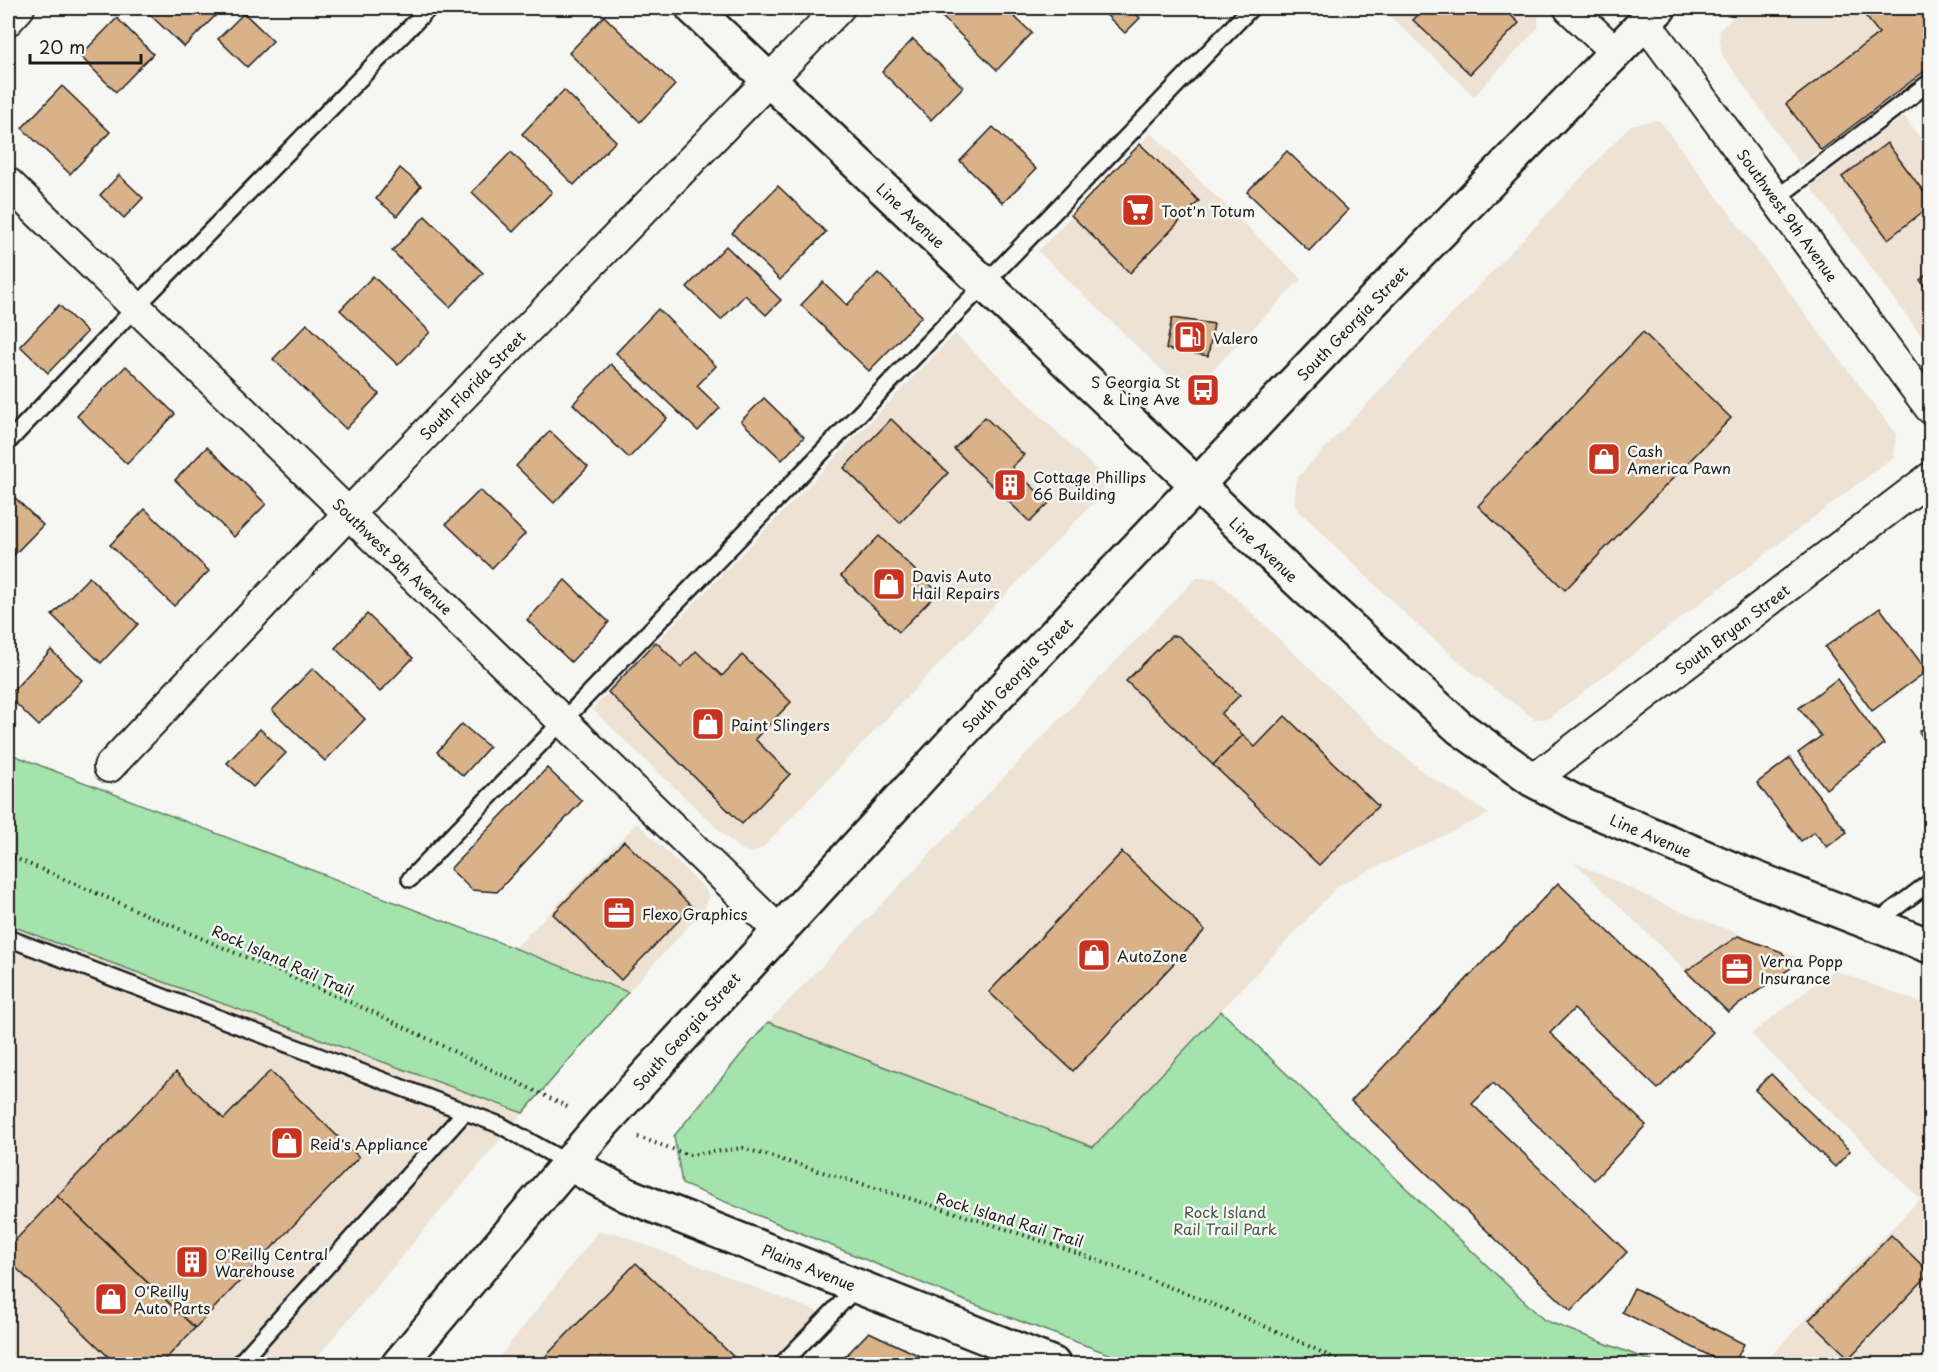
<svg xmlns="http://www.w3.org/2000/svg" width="1938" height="1372" font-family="'Playpen Sans',sans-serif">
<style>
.built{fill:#ede2d3}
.green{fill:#a4e3ab;stroke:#608064;stroke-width:1.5}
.building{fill:#d9b28a;stroke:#1c1c1c;stroke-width:1.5}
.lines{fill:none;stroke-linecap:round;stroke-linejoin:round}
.service-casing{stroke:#1c1c1c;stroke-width:20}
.minor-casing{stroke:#1c1c1c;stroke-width:34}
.tertiary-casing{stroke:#1c1c1c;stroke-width:38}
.secondary-casing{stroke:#1c1c1c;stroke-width:38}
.path{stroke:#1c1c1c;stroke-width:4;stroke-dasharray:1.5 4.5;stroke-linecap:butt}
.service{stroke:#f6f6f2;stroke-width:15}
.minor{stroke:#f6f6f2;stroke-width:30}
.tertiary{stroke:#f6f6f2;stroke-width:33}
.secondary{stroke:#f6f6f2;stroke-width:33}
.labels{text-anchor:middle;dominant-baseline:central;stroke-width:5;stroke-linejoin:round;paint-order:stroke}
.poi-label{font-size:15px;fill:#1c1c1c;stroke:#f6f6f2;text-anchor:start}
.street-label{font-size:15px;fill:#1c1c1c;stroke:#f6f6f2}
.park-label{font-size:15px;fill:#455847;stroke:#f6f6f2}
</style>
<rect width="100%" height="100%" fill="#f6f6f2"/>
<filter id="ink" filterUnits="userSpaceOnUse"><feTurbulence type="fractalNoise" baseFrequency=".0167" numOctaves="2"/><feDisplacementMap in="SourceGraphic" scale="12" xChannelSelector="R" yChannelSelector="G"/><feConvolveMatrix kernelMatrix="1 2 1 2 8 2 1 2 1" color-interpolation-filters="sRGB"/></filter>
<g filter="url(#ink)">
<g class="built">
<polygon points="1382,8 1531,8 1538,14 1538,28 1474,96"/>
<polygon points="1742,8 1930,8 1930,67 1800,165 1722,55 1719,31"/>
<polygon points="1904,116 1930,152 1930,347 1810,186"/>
<polygon points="1659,120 1896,434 1893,457 1549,718 1535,719 1476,676 1416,624 1295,507 1296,479 1631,125"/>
<polygon points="1151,133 1301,279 1203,380 1167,375 1038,251"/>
<polygon points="955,334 1103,476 1105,484 1102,494 762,848 752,853 739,849 592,709"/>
<polygon points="1196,578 1216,579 1385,740 1422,771 1489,814 1339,885 1093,1147 768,1022"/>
<polygon points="637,823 705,889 709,898 704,909 628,992 515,948"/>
<polygon points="1574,862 1668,906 1802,959 1728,1012"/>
<polygon points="8,924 43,938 523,1113 311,1364 8,1364"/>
<polygon points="1833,970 1930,1006 1930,1364 1763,1364 1920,1199 1751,1034"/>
<polygon points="598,1232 615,1233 819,1312 768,1364 494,1364"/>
</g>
<g class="green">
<polygon points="8,753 628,992 523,1113 43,938 8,924"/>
<polygon points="1221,1011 1544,1320 1659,1364 1136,1364 968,1302 682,1184 674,1136 768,1022 1093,1147"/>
</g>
<g class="building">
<polygon points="143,8 212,8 218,13 184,47"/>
<polygon points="950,8 1005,8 1032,33 997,70 941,16"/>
<polygon points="1099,8 1130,8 1140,18 1125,33"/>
<polygon points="1425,8 1503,8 1519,23 1470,74 1413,20"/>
<polygon points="1859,8 1922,8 1930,18 1930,67 1821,150 1786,104 1879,33"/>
<polygon points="244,13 273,41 247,67 218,39"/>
<polygon points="604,16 675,85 640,122 569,53"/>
<polygon points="117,18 153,54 116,92 80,56"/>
<polygon points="913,39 963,87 931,120 882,72"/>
<polygon points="62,86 110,132 70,174 22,128"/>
<polygon points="564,90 616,141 574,185 522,134"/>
<polygon points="993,127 1036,169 1003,203 960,161"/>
<polygon points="1887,143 1930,200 1930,206 1888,239 1842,177"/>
<polygon points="1140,144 1199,201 1130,273 1071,215"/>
<polygon points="1287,151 1348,210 1309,251 1247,192"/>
<polygon points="511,152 552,192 513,232 472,192"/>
<polygon points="400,168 421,186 397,216 376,199"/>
<polygon points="119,175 143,198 124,218 100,195"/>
<polygon points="778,186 826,232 780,280 732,233"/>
<polygon points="425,216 483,273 450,307 392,251"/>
<polygon points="726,246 781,300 766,315 745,295 721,320 687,287"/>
<polygon points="1930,272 1930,294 1920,280"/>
<polygon points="878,273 922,316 869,371 801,305 823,282 847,305"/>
<polygon points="373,276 430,332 398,365 340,310"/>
<polygon points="59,305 87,332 48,373 20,346"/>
<polygon points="658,309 716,366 697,386 720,408 698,431 616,353"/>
<polygon points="1172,318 1214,324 1208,356 1166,349"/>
<polygon points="307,324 379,394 346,429 273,359"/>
<polygon points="1643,332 1731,418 1565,590 1478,506"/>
<polygon points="611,364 667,418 629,458 573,404"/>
<polygon points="126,366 175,414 127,464 77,416"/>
<polygon points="764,398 804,437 782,460 741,421"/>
<polygon points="985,417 1024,455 1012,467 1049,503 1030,522 954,449"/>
<polygon points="891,419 948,473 900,523 844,468"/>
<polygon points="550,431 588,467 554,503 516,466"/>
<polygon points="207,447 266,504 234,537 175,480"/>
<polygon points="480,490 525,534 492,568 446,524"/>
<polygon points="9,492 43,525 10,559 8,556"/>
<polygon points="145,509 209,571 174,606 110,545"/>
<polygon points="879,536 938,592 899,632 841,576"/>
<polygon points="89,577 138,624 101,663 52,615"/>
<polygon points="565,580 609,622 571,662 527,620"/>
<polygon points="1880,608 1927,671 1872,711 1825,647"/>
<polygon points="367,614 413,658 380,692 335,648"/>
<polygon points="1171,636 1178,636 1184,641 1240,695 1221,714 1243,735 1213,765 1126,681"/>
<polygon points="656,642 681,667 696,651 722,676 742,655 791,702 755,739 790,774 742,824 608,692"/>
<polygon points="51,650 82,680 39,726 8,696"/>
<polygon points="313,668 365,719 325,761 272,710"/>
<polygon points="1837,679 1884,744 1826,789 1798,753 1821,736 1799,708"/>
<polygon points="1285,716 1378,806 1319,865 1213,765 1243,735 1255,747"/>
<polygon points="1930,723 1930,748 1919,732"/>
<polygon points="462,724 489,747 463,776 437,752"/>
<polygon points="260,729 286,753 253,787 227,763"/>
<polygon points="1790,758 1847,832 1827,847 1814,832 1801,841 1757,783"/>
<polygon points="547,768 582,801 497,892 472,890 450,869"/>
<polygon points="624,841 692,907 621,980 553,914"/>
<polygon points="1122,852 1205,930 1073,1071 989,992"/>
<polygon points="1558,883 1713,1032 1658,1089 1574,1009 1550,1033 1646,1125 1594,1180 1493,1083 1472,1104 1627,1252 1571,1311 1351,1101"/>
<polygon points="1738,936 1782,952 1792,967 1728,1012 1686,971"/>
<polygon points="270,1071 359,1157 195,1328 57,1196 176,1072 224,1119"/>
<polygon points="1771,1074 1850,1151 1835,1167 1755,1090"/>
<polygon points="57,1196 195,1328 161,1364 116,1364 8,1260 8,1248"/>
<polygon points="1891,1235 1930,1273 1849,1358 1809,1320"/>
<polygon points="636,1263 741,1364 551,1364 544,1358"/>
<polygon points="1634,1288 1744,1344 1734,1364 1726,1364 1622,1312"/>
<polygon points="869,1332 937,1364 838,1364"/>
</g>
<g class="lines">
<g class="service-casing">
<g id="service">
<polyline points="1775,199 1930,82"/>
<polyline points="8,442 136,307 429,8"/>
<polyline points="410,879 1251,8"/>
<polyline points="1874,924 1930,882"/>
<polyline points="8,938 500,1125 568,1163"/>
<polyline points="239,1364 465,1112"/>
<polyline points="782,1364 857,1287"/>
</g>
</g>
<g class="minor-casing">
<g id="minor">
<polyline points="1569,8 1615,52"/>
<polyline points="8,20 19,8"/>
<polyline points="1645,22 1930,408"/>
<polyline points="8,183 778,930"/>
<polyline points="109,767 349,513 839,8"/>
<polyline points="1533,780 1930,478"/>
</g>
</g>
<g class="tertiary-casing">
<polyline id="tertiary" points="568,1163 627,1195 1053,1364"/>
</g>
<g class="secondary-casing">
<g id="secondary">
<polyline points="693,8 1305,587 1460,728 1533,780 1577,803 1734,870 1930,946"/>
<polyline points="399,1364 604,1122 964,730 1334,341 1659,8"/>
</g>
</g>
<g class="path">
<polyline points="8,855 375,1013 570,1108"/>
<path d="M638,1137L689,1155L743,1148C948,1210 1154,1269 1346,1364"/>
</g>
<use href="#service" class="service"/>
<use href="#minor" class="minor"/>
<use href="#tertiary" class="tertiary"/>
<use href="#secondary" class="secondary"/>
</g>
</g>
<defs>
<g id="supermarket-square" transform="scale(1.725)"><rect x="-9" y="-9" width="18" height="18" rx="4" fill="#c8321e" stroke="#f6f6f2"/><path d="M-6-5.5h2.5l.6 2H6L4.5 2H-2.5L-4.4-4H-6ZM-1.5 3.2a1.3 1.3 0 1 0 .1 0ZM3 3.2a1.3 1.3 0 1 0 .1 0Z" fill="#fff"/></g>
<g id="fuel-square" transform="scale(1.725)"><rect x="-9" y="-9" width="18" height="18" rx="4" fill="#c8321e" stroke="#f6f6f2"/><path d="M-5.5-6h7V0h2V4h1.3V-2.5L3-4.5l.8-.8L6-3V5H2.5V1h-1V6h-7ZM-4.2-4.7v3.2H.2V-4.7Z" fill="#fff"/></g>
<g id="bus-square" transform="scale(1.725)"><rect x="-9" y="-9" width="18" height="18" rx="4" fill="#c8321e" stroke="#f6f6f2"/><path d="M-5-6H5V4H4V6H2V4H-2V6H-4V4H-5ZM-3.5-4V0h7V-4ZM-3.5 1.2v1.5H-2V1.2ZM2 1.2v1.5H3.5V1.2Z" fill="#fff"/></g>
<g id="shop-square" transform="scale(1.725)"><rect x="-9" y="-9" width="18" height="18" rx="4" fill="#c8321e" stroke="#f6f6f2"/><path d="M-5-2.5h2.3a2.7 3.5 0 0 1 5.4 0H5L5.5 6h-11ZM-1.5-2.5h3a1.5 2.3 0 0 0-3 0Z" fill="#fff"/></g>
<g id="building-square" transform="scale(1.725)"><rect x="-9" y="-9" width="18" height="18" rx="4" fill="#c8321e" stroke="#f6f6f2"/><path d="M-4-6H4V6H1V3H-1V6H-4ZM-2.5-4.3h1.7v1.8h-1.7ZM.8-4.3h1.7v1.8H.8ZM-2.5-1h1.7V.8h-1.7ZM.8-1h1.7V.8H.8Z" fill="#fff"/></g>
<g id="office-square" transform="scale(1.725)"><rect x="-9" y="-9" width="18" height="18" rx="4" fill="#c8321e" stroke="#f6f6f2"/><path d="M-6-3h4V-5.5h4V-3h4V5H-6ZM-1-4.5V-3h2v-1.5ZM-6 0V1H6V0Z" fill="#fff"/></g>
</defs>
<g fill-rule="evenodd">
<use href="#supermarket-square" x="1138" y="210"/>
<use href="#fuel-square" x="1190" y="337"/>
<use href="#bus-square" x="1203" y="390"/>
<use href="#shop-square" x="1604" y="459"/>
<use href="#building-square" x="1010" y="485"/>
<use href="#shop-square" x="889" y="584"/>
<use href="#shop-square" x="708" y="724"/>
<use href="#office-square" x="619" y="913"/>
<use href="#shop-square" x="1094" y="955"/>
<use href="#office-square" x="1737" y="969"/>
<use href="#shop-square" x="287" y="1143"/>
<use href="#building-square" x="192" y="1262"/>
<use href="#shop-square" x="111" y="1299"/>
</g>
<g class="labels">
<g class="poi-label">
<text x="1161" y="210">Toot'n Totum</text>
<text x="1213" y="337">Valero</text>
<text x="1180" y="381" text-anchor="end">S Georgia St<tspan x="1180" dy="17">&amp; Line Ave</tspan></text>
<text x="1627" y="450">Cash<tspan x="1627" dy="17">America Pawn</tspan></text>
<text x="1033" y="476">Cottage Phillips<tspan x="1033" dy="17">66 Building</tspan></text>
<text x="912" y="575">Davis Auto<tspan x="912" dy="17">Hail Repairs</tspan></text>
<text x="731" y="724">Paint Slingers</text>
<text x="642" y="913">Flexo Graphics</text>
<text x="1117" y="955">AutoZone</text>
<text x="1760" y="960">Verna Popp<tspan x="1760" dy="17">Insurance</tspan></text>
<text x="310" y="1143">Reid's Appliance</text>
<text x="215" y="1253">O'Reilly Central<tspan x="215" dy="17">Warehouse</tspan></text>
<text x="134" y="1290">O'Reilly<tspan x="134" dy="17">Auto Parts</tspan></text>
</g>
<g class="street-label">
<text transform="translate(911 215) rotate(43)">Line Avenue</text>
<text transform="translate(1788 215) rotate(54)">Southwest 9th Avenue</text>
<text transform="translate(1352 323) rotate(-46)">South Georgia Street</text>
<text transform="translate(472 385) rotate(-46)">South Florida Street</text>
<text transform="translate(1264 549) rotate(43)">Line Avenue</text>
<text transform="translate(393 556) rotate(44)">Southwest 9th Avenue</text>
<text transform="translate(1732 629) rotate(-37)">South Bryan Street</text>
<text transform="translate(1017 675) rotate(-46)">South Georgia Street</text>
<text transform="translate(1651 835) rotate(23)">Line Avenue</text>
<text transform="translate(283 960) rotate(24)">Rock Island Rail Trail</text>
<text transform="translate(686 1031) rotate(-48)">South Georgia Street</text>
<text transform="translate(1010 1219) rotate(17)">Rock Island Rail Trail</text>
<text transform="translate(809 1267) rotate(22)">Plains Avenue</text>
</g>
<g class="park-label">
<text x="1225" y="1211">Rock Island<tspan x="1225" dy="17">Rail Trail Park</tspan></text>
</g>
</g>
<rect width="1938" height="1372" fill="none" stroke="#f6f6f2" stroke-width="30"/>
<rect x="15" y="15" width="1908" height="1342" fill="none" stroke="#1c1c1c" stroke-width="2" filter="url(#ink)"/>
<path d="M30 54v9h111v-9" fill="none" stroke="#1c1c1c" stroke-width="3"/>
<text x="39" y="54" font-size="18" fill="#1c1c1c" stroke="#f6f6f2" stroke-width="4.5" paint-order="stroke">20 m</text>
</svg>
